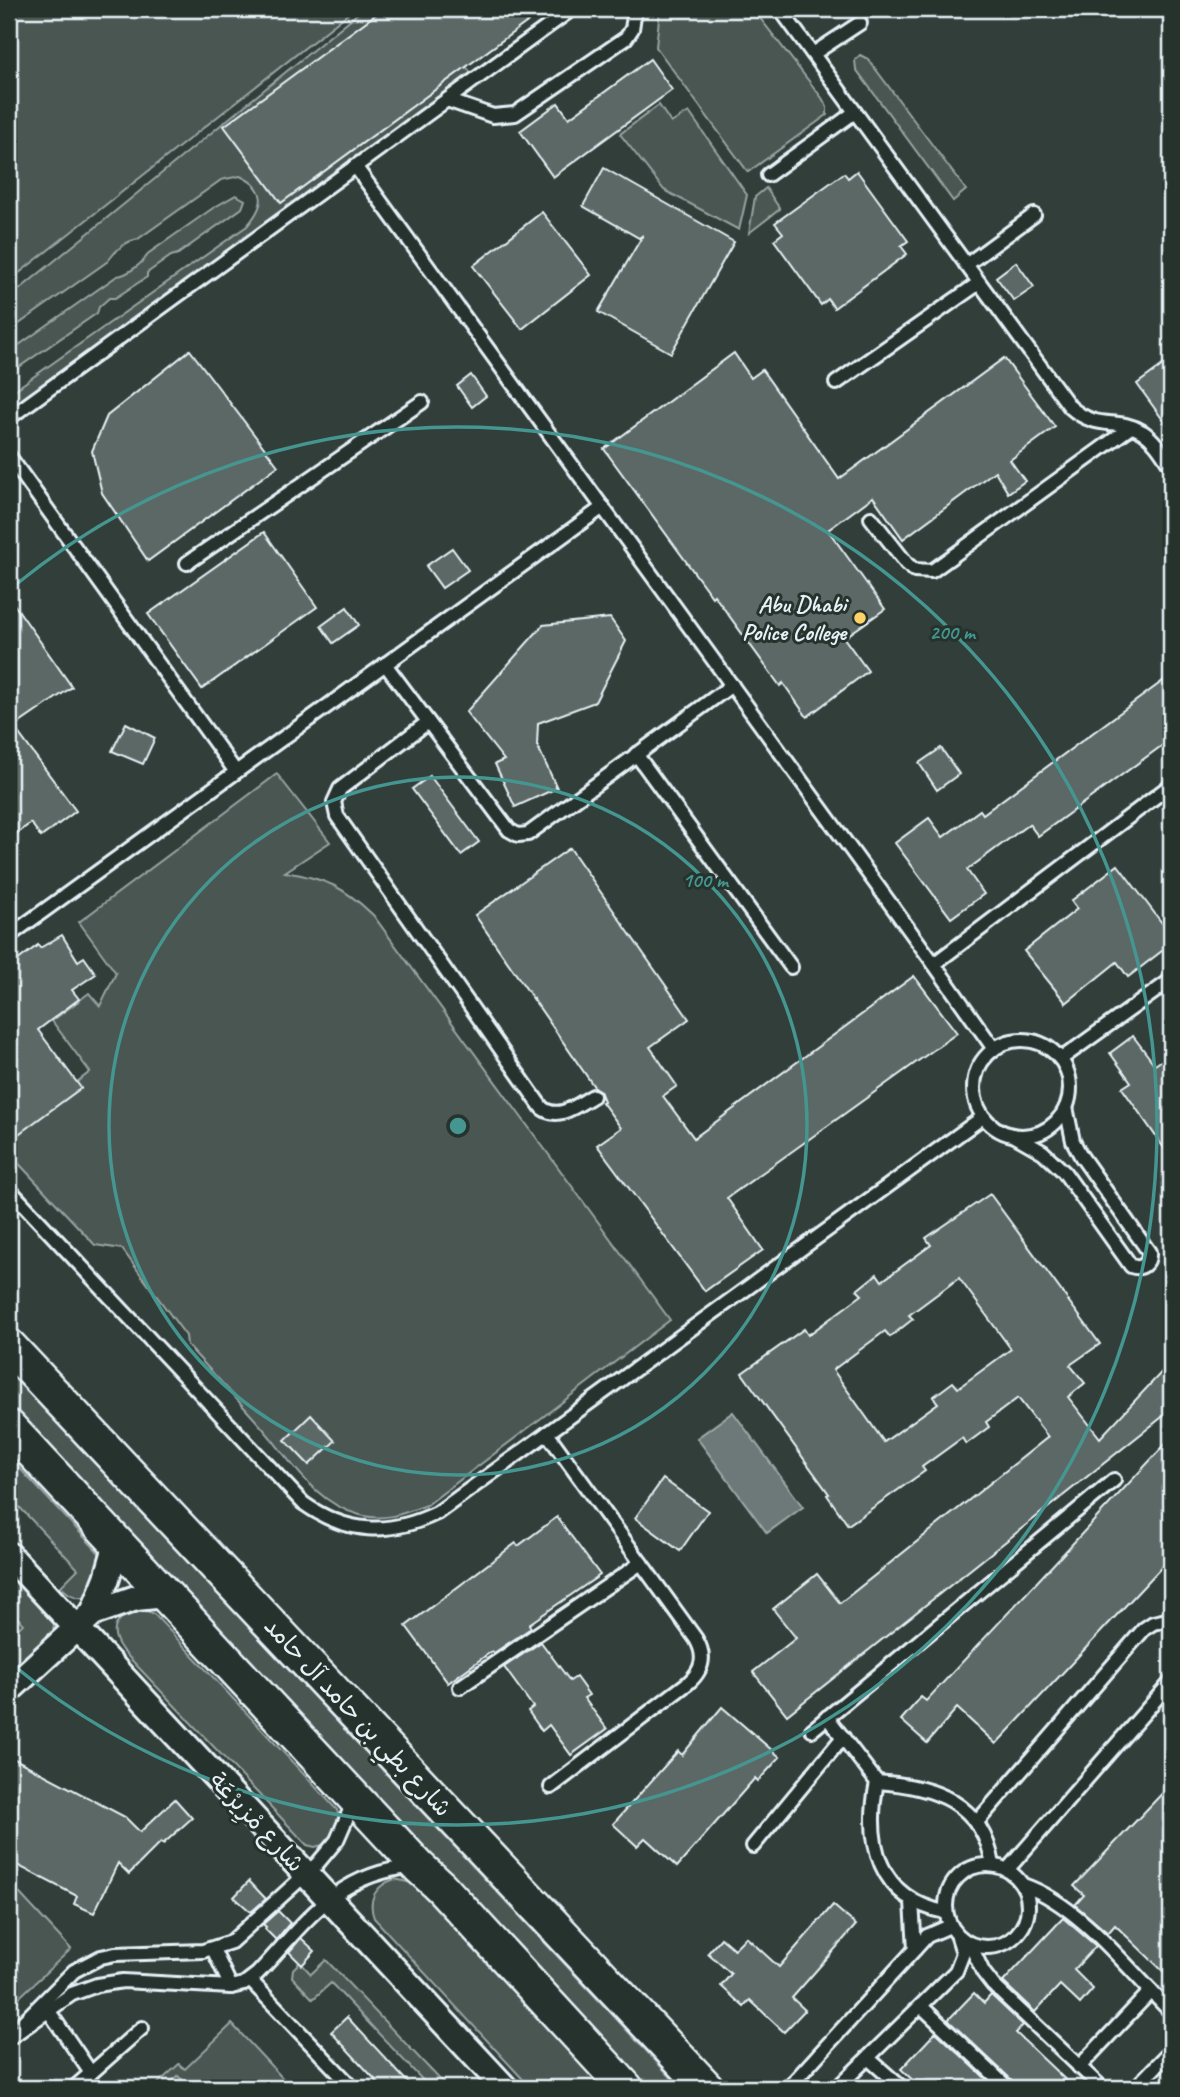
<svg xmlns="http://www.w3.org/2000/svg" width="1180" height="2097" font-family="Caveat,'Playpen Sans Arabic',sans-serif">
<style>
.green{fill:#495651;stroke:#98a4a4;stroke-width:2}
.water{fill:#6d7978;stroke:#9ea9ab;stroke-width:2}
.building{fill:#5c6865;stroke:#e8f1f8;stroke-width:2;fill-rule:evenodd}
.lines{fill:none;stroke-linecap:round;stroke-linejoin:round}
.lane-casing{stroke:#e8f1f8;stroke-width:18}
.street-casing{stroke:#e8f1f8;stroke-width:30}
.secondary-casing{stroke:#e8f1f8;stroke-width:38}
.path{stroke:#e8f1f8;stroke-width:4.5;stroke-dasharray:2 5;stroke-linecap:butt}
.lane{stroke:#26332d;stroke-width:12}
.street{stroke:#26332d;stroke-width:24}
.secondary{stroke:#26332d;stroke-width:33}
.ring{fill:none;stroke:#459590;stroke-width:3.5}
.poi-dot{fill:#ffd166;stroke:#26332d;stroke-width:2.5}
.labels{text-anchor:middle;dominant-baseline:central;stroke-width:6;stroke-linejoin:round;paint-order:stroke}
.poi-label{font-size:24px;font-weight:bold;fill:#e8f1f8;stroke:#26332d;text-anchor:end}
.street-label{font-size:24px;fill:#e8f1f8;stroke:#26332d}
.centre{fill:#459590;stroke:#26332d;stroke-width:3.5}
.ring-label{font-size:21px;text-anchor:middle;font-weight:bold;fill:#459590;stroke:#26332d;stroke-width:6;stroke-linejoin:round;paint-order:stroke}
</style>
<rect width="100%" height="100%" fill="#323e39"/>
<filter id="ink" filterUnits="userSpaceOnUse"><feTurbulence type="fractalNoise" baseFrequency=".0143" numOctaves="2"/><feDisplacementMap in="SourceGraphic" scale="14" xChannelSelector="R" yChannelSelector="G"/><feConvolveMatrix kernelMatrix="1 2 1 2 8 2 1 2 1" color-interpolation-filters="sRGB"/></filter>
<g filter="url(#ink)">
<g class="green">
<polygon points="9,9 354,9 9,281"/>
<path d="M363,9H420L472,74L9,409V394L247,226C265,205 268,189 240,176L221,180L138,239C125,241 116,250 108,261L9,331V298Z"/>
<polygon points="660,9 753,9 822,98 827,107 827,115 748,172 656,47"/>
<polygon points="860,55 868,59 966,190 953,201 856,69 855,60"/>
<polygon points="659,105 671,123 689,112 747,195 739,230 664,190 620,134"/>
<polygon points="766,188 780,209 749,233 755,197"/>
<path d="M236,195L245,200L242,208L178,254L171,256L147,273V277L115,298H109L99,307L97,313L9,374V352L117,276C128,275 143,263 149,253L213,208Z"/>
<path d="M277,774L330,842L285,872C326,879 343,886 373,915L670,1320L427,1505C405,1513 384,1522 360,1515C313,1503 289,1457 259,1424C235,1397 211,1371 187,1345L186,1336L122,1249L95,1245L9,1153V1121L15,1129L90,1072L52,1021L89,993L100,1006L116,973L79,922Z"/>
<polygon points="9,1372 681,2088 648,2088 9,1408"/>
<path d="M9,1457L102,1556L89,1597C77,1599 68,1596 61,1586L78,1569L9,1496Z"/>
<polygon points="9,1570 55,1619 52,1636 9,1675 9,1637 23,1624 9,1608"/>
<path d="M140,1608L154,1614L337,1810L341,1824L330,1843L315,1847L307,1845L122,1650C106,1628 118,1616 140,1608Z"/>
<path d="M395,1879L411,1883L418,1889L603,2088H531L374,1918C367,1899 376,1885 395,1879Z"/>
<polygon points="9,1882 71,1949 9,2007"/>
<polygon points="326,1960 448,2088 430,2088 331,1983 313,1999 292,1977 293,1969 300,1962 311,1974"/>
<polygon points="232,2024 288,2084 284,2088 190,2088 178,2076 165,2088 153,2088 179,2064 185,2069"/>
</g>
<polygon class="water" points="733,1412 803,1507 767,1533 697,1438"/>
<g class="building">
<polygon points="383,9 545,9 281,203 224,126"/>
<polygon points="650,59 672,90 553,177 520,131 558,103 569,118"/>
<polygon points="604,168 734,242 671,353 598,312 643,235 639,238 583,206"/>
<polygon points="857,171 908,241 901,246 907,254 834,308 828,299 821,305 774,240 783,233 775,223 844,173 848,178"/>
<polygon points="542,212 591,275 522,329 473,266"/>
<polygon points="1016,262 1034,287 1014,301 996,277"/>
<polygon points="190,350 278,466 148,561 102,493 92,451 107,416"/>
<polygon points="734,353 751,378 762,370 839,479 1004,358 1055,427 1010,460 1025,481 1008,493 995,471 903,539 873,497 828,530 885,609 844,638 868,671 807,717 783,683 780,686 714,595 712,597 604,449"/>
<polygon points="1171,359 1171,431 1137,384"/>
<polygon points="471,375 486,396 472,407 457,386"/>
<polygon points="264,532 317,607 202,689 148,614"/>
<polygon points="452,548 468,570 442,588 426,566"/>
<polygon points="9,597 72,687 14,727 76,811 41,837 31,823 9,839"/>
<polygon points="347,607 359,625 333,643 321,626"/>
<polygon points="610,618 626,641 595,702 538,723 537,745 557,788 515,807 495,764 504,760 466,712 543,625"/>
<polygon points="1171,675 1171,739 1038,836 1029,824 967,870 984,894 951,918 895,843 929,818 943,837 980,810 983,814"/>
<polygon points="126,723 155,738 143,764 112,751"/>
<polygon points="941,748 959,774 937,790 919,763"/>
<polygon points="430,776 479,842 461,855 412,789"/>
<polygon points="570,848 689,1019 650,1047 677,1086 663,1096 694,1138 914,976 957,1033 727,1198 763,1250 705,1291 597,1145 621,1128 602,1102 604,1101 600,1091 595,1088 475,915"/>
<polygon points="1118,865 1171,935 1171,944 1128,977 1117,962 1066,1003 1024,951 1077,909 1071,901"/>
<polygon points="62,935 78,961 84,957 96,974 72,990 79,999 38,1030 81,1088 9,1141 9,967 38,945 40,948"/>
<polygon points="1133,1036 1155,1065 1171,1054 1171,1158 1122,1088 1131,1082 1110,1053"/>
<path d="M990,1194L1100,1344L1070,1365L1085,1383L1068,1397L1100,1438L1171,1362V1410L787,1715L753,1672L796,1638L773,1609L817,1574L840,1603L1048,1437L1018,1398L986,1422L989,1427L966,1444L962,1438L922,1467L925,1471L848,1525L827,1495L829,1494L742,1373L804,1329L808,1335L862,1295L857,1290L877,1274L882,1281L931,1245L926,1238ZM959,1278L1011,1349L958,1388L953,1382L933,1397L938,1403L884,1442L833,1370L885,1331L890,1337L913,1319L909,1315Z"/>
<polygon points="311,1415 335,1441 309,1465 285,1440"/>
<polygon points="1171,1438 1171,1557 996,1744 957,1708 927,1743 901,1720 921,1697 926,1701"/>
<polygon points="663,1479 708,1511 680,1551 635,1518"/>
<polygon points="557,1517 600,1575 529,1624 531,1628 494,1653 492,1651 448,1683 406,1626 516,1543 518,1546"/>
<polygon points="541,1642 570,1681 576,1677 589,1695 584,1698 607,1729 571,1755 549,1725 542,1731 528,1711 533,1707 504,1667"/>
<polygon points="722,1707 780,1757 758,1781 755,1778 677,1867 645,1838 637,1846 613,1824 678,1751 682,1755"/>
<polygon points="9,1756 125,1817 140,1832 175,1799 192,1818 163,1844 161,1842 129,1874 118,1863 94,1913 74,1904 77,1896 9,1861"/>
<polygon points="1171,1784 1171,1979 1115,1925 1108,1933 1075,1905 1084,1895 1074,1886"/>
<polygon points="249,1881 266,1899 251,1912 234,1897"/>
<polygon points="833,1905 856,1925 792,1998 805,2010 784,2032 750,2000 744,2007 721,1986 731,1974 708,1953 721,1938 734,1949 746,1937 779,1967"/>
<polygon points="278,1911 290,1923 276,1940 265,1929 266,1927 263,1924"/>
<polygon points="1063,1918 1096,1946 1074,1970 1093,1989 1080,2004 1060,1985 1035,2012 1003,1982"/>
<polygon points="301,1938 315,1951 302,1965 289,1952"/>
<polygon points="974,1993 984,2003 991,1995 1023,2025 1016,2033 1074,2088 1017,2088 1014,2082 948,2020"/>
<polygon points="347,2017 413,2088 383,2088 331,2032"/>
<polygon points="936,2032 996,2088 921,2088 901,2069"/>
</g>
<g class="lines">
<g class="lane-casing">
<g id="lane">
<path d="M780,9L1070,407C1098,432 1117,416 1143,432C1155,440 1163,454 1171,466"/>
<polyline points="813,54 860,23"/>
<polyline points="447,100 493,116 515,114 626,38 632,29 635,9"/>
<polyline points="355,166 934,964 994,1049"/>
<polyline points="768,175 855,112"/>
<polyline points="966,265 1034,215"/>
<polyline points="836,383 979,283"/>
<polyline points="9,418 572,9"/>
<polyline points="9,456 236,772"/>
<polyline points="871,518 907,564 914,570 932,571 1131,427"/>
<polyline points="187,563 422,402"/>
<polyline points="385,664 509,830 518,835 528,834 732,685"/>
<path d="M428,722L340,789L334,802L337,816L542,1108C559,1121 577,1105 593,1096"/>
<polyline points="636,754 791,967"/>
<polyline points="9,936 603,507"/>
<polyline points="934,964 1171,785"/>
<circle cx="1022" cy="1088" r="48"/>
<polyline points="1061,1059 1171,980"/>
<path d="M1015,1136L1043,1152L1064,1172L1131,1266C1142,1270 1150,1263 1149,1252L1081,1156L1073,1141L1066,1107"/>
<path d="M9,1189L303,1503C346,1534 389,1536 437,1513L983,1117"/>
<path d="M547,1433L696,1639C706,1656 703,1670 688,1683L551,1787"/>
<polyline points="460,1687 641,1563"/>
<path d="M827,1717L877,1782C865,1842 878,1899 945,1912"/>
<polyline points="812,1730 1114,1480"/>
<path d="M877,1782C934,1786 983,1802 993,1865"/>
<polyline points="977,1822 1144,1629 1153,1623 1171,1619"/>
<polyline points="753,1846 843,1737"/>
<circle cx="987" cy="1906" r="41"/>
<polyline points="1007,1870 1171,1682"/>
<path d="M1023,1885C1079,1904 1129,1970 1171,2012"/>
<polyline points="912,1902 915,1949"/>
<polyline points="970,1944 983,1972 993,1985 1102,2088"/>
<polyline points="213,1949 231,1987"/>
<polyline points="250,1980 353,2088"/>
<polyline points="921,2006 1008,2088"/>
<polyline points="48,2010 91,2073"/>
<polyline points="22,2023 74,1971 101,1957 115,1954 203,1951 231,1942 317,1864 337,1840 354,1801"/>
<path d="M11,2037L72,1994L97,1985L123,1981L231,1987L244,1984L257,1974C305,1923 336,1873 412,1867"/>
<polyline points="868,2058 902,2088"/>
<polyline points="1079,2067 1151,1991"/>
<polyline points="74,2088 142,2028"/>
<polyline points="788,2088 927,1936 950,1926"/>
<polyline points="837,2088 956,1971 963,1953 958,1937"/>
<polyline points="1135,2088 1171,2051"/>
</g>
</g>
<g class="street-casing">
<g id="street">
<polyline points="9,1555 505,2088"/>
<polyline points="93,1613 107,1578 117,1543"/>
<polyline points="9,1690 93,1613 136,1598 165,1595"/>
</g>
</g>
<g class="secondary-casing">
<g id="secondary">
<polyline points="9,1346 707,2088"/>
<polyline points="9,1427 419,1867 441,1887 626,2088"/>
</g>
</g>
<polyline class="path" points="9,17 19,9"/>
<use href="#lane" class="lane"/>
<use href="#street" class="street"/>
<use href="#secondary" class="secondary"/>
</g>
</g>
<g class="ring">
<circle cx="458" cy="1126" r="349"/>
<path d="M13 587A699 699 0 1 1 13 1665"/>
</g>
<circle class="poi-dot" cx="860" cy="618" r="7"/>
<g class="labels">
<g class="poi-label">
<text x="846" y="604">Abu Dhabi<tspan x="846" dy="28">Police College</tspan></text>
</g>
<g class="street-label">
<text transform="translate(358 1717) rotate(47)">شارع بطي بن حامد آل حامد</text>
<text transform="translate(257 1822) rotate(47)">شارع مْزِيرْعَة</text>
</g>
</g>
<circle cx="458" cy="1126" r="10" class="centre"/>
<g class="ring-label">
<text x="952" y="639">200 m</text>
<text x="705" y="887">100 m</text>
</g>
<rect width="1180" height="2097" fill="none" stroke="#26332d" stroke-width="35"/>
<rect x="18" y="18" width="1145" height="2062" fill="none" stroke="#e8f1f8" stroke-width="2.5" filter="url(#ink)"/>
</svg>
